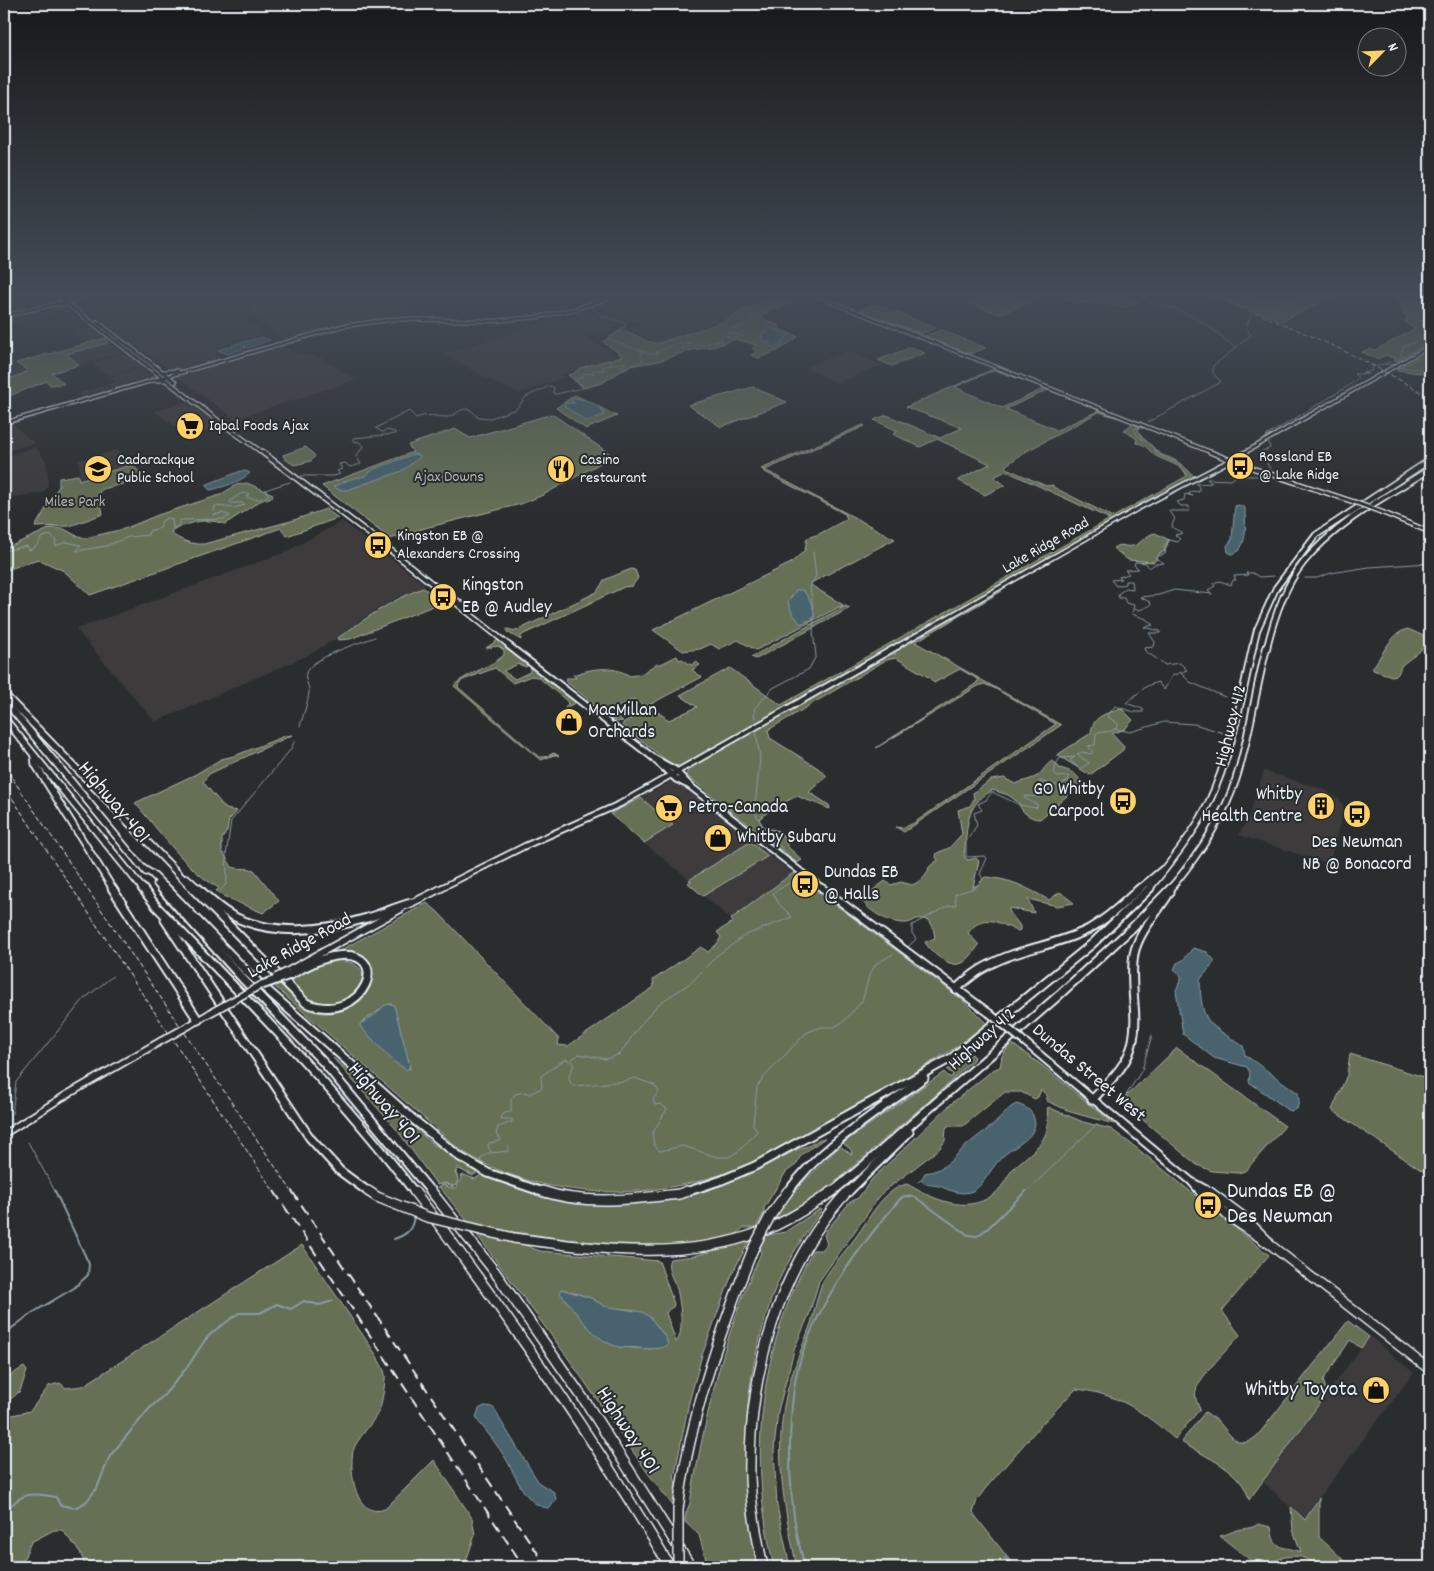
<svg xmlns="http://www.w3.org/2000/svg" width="1434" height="1571" font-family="Dekko,sans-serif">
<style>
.built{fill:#3e3a3b}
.green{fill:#656f55;stroke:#a6b0a6;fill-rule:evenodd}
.water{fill:#49646e;stroke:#899ca5}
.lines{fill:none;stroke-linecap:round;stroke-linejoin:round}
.stream-far1{stroke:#899ca5;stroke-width:1}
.stream{stroke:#899ca5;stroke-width:2}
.secondary-far3-casing{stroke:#e8f1f8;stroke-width:5}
.secondary-far2-casing{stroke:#e8f1f8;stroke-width:6}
.secondary-far1-casing{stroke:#e8f1f8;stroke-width:8}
.secondary-casing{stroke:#e8f1f8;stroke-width:9}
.primary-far4-casing{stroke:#e8f1f8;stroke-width:5.5}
.primary-far3-casing{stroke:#e8f1f8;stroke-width:7}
.primary-far2-casing{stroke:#e8f1f8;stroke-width:9}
.primary-far1-casing{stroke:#e8f1f8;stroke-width:10}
.primary-casing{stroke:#e8f1f8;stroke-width:11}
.motorway-far3-casing{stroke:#e8f1f8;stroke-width:8}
.motorway-far2-casing{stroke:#e8f1f8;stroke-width:9}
.motorway-far1-casing{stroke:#e8f1f8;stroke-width:11}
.motorway-casing{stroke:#e8f1f8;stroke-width:12}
.secondary-far3{stroke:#2a2d2e;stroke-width:2.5}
.secondary-far2{stroke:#2a2d2e;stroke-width:3}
.secondary-far1{stroke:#2a2d2e;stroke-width:4.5}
.secondary{stroke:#2a2d2e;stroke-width:5.5}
.primary-far4{stroke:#2a2d2e;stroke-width:3}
.primary-far3{stroke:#2a2d2e;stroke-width:4}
.primary-far2{stroke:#2a2d2e;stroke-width:5}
.primary-far1{stroke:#2a2d2e;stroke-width:6}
.primary{stroke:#2a2d2e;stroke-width:8}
.motorway-far3{stroke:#2a2d2e;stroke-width:4.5}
.motorway-far2{stroke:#2a2d2e;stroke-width:5.5}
.motorway-far1{stroke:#2a2d2e;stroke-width:7}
.motorway{stroke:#2a2d2e;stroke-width:9}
.rail-far1{stroke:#e8f1f8;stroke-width:1;stroke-dasharray:5 2.5;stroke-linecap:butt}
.rail{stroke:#e8f1f8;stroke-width:2;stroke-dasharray:11 5.5;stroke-linecap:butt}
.secondary-bridge-far1-casing{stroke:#e8f1f8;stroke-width:6;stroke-linecap:butt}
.secondary-bridge-casing{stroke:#e8f1f8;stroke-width:9;stroke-linecap:butt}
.primary-bridge-casing{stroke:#e8f1f8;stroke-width:10;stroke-linecap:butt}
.motorway-bridge-far1-casing{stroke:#e8f1f8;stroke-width:11;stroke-linecap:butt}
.motorway-bridge-casing{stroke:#e8f1f8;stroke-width:12;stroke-linecap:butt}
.secondary-bridge-far1{stroke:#2a2d2e;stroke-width:3}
.secondary-bridge{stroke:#2a2d2e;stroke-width:5.5}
.primary-bridge{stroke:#2a2d2e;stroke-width:6}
.motorway-bridge-far1{stroke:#2a2d2e;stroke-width:7}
.motorway-bridge{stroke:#2a2d2e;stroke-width:9}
.labels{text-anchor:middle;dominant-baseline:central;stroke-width:4;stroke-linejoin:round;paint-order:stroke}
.far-poi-label{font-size:16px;fill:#e8f1f8;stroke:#2a2d2e;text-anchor:start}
.far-park-label{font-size:16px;fill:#adb6af;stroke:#2a2d2e}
.far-street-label{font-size:16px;fill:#e8f1f8;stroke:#2a2d2e}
.poi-label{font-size:19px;fill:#e8f1f8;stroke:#2a2d2e;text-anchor:start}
.street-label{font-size:19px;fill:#e8f1f8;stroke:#2a2d2e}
.near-street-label{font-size:22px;fill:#e8f1f8;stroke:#2a2d2e}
.near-poi-label{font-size:22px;fill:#e8f1f8;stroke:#2a2d2e;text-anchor:start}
</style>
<rect width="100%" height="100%" fill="#2a2d2e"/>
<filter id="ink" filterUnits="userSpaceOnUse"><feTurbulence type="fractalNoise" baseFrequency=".02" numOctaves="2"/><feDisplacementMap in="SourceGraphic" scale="10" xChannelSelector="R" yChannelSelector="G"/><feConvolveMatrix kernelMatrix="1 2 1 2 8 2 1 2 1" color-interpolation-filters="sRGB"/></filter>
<g filter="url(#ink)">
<g class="built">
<polygon points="31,297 55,297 58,300 55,302 4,315 4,305"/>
<polygon points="90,297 250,297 244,308 245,314 248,321 266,334 215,348 221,355 216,359 170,371 76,301"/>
<polygon points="258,297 385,297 402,304 407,310 405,318 371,320 335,327 286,339 261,323 253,313 252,304"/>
<polygon points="615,297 768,297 721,322 658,344 628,330 641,324 608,313 603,306 595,303"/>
<polygon points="59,304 64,304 70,309 4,325 4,318"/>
<polygon points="586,309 620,326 585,338 618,356 561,375 565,377 520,393 497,384 444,354"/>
<polygon points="93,328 106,338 85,344 72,333"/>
<polygon points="108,343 121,353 79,365 66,354"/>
<polygon points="283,345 293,352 322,358 356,380 235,419 176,376"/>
<polygon points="848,351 881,365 836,383 805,367"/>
<polygon points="125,353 142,367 108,376 92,363"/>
<polygon points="4,360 6,363 16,363 27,370 23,374 4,380"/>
<polygon points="143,368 152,377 81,397 77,394 115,382 109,377"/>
<polygon points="188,401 194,406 222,427 207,432 201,428 184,433 154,411"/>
<polygon points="13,424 34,443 4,452 4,426"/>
<polygon points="36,447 46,461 48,474 48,485 43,493 4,498 4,457"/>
<polygon points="117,450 132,465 79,480 79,460"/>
<polygon points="342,521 427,586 397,598 365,617 338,638 304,657 155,722 76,629 286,552"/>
<polygon points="1264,771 1325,790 1340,800 1344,807 1329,864 1239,835 1250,813"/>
<polygon points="670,782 678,782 793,873 731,919 688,883 691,881 644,843 673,825 641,798"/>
<polygon points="1370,1336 1414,1373 1319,1498 1305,1520 1262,1481"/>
</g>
<g class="green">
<path d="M773,297L793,303L768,310L762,317L763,319L780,326L777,328L798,337L781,349L759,358L751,355L756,353L753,348L756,345L735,339L716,346L687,351L659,361L629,366L602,383L584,388L568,375L573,374L580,368L623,356L603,342C609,338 614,333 620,331C632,329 645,345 659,343L723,322L755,304Z"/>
<polygon points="978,297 1034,297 1040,299 999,314 966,302"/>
<polygon points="1062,297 1147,297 1123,308 1100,302 1078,303"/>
<polygon points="1215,297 1332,297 1282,321"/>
<path d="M1391,297H1399L1413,305L1414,303L1409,297H1415L1423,301C1422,307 1425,313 1430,316V342L1398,360L1386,355L1377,359L1362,352L1369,349L1375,350L1415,329L1404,321L1408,318L1401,311L1402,303Z"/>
<polygon points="875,304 936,328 921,334 860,310"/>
<polygon points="941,330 986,348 969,354 924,336"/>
<polygon points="106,338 108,343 67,354 79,365 52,373 64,384 50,385 47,381 4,398 4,380 23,374 27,370 16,363"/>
<polygon points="912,347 925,353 892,366 878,360"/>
<polygon points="1430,351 1430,374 1396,370"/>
<path d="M996,368L1129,421L1099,412L1025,452L1005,466L1006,468L1046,486L1053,485V487L1113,517L1187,476C1182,464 1166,462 1156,456C1148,451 1146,443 1136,443L1137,439L1124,430L1132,424L1131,421L1144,428H1138C1138,435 1153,447 1158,452C1163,457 1171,457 1176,461C1183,465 1189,471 1195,477L1194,481L1188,480L1137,507L680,766L672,765L622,725L624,722L652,708L669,720L697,707L680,695L730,668L781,705L1110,519L1006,471L994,477L1005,485L985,495L958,480L990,464L937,439L920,447L893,434L898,431L874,420L887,415L940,438L962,428L906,407ZM997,371L1040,386L1043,389L1002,408L955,387L989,372ZM1048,390L1094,408L1098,411L1057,430L1006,409Z"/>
<polygon points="753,387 787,402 721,427 688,405"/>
<polygon points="575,395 617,416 586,429 556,408"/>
<polygon points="552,414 613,456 543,495 521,504 425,528 390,539 322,486 413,452 408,445 455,429 470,438"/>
<polygon points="863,425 865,426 765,470 895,539 809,584 843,605 756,650 738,640 719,649 711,644 700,649 683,651 653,630 791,563 805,550 807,538 819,534 847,519 845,514 763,471 764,470 761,469"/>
<polygon points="306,447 315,456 311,461 294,465 285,459 283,455"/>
<polygon points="132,465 146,478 103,489 99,492 103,514 70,526 35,527 59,486 59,478 78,475 79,480"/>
<path d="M247,483L273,494L272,497L260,501L225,524C204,517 191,523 172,530L171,533C179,540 192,545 204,544L291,521L326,509L338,518L287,536L281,528L90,595L64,571L38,559L4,571V549L51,528L64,529L75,535L85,538L124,529L158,515L220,495L236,485Z"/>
<path d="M1155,533L1169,540L1165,551L1159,554L1156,560L1153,562L1128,560L1113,548C1121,542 1125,548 1133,546C1140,545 1145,535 1155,533Z"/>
<polygon points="631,569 635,570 638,578 632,586 624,587 524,634 521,636 521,640 507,632 507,629 516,631 597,592 604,580"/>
<path d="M423,588L440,598L438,604L350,639L339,640L338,638C366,618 391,600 423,588Z"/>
<polygon points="1001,591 1002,591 915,642 1061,725 904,832 896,827 903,828 914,823 1056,724 994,688 984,684 978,686 876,748 974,685 979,680 960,669 934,683 930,678 896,658 886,660 768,730 770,738 818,768 827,776 809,792 829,805 830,809 797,796 773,808 759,819 763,827 779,831 782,834 788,847 802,860 797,863 686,775 689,768 890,654 896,654 894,652 897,650"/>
<polygon points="845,606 850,608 756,659 751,657"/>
<path d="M1408,629L1428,638C1424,652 1412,656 1402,665C1399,669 1400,672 1397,675L1392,676L1373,670V667C1383,654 1392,632 1408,629Z"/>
<path d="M498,640L529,664L526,667L518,664L503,671L515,679L530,672V669H534L576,701L575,703L565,708L568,704L567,701L538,677L531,676L513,683L495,668L463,680L459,683L458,687L539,757H545L554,753L559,756L554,755L541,760L538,758L454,686C459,677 493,666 504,655V650L498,646L486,648Z"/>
<path d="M677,656L679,660L682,659L691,665L696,662L700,665L692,670L702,677L645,707L634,699L610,711L623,721L616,722L565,681L566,678H576L573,675C592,668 613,665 630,676L641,674L656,664H661Z"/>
<path d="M1122,709L1133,720L1125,729L1112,734L1124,747L1123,750L1090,775L1057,755L1091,733C1093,715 1107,713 1122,709Z"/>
<path d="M292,735L209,774L203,782L226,809L237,811L229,820L227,831L222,839V851L232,867C240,870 246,867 254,870L279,901L263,913L223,896L216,891L219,888C187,871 159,830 135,803L196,774L221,759L234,756L285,736Z"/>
<path d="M1052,761L1057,764L1059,768C1069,770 1079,774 1081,784L1040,819C1030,819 1021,812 1018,802L1008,795L993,790C964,805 968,827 964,855L965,858L968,860L976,858L979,861L973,887L979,884L985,877C1012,879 1025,887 1049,900L1060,892L1074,903L1057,906L1028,899L1034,913L1009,908V911L1020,926V930L1017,931C997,922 984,912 968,933L979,945C974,951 969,960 962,963C950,969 930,952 925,942L935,938L933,927L929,920C926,920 920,918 917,919C913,920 911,923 906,923C890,924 869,912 861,899L885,881L891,885L901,882L912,885C921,881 927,877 929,867L938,860L936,857L937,853L949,848L962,834L958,810L970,806L974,799L973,793L991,780L1004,778L1015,784C1022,781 1035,779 1040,774C1044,769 1046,765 1052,761Z"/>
<polygon points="641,798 673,825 644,843 610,814"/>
<polygon points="750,842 768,856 703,896 688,883 691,881 689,880"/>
<path d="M793,873L964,1001L988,1025C963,1044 935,1060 908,1076C879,1094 850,1112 820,1127C789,1143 758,1162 725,1173C640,1203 535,1199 459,1149L274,986L280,984C289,993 300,1007 313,1011C342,1021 390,991 364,960L339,951L427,903L437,911L559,1039L558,1045L568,1046L654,987L653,980L701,947L708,952L717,944L721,937L717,932L733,922L731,919ZM391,1004L394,1005L410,1069L394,1062L363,1021C371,1017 386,1004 391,1004Z"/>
<path d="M337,960C392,964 347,1020 311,1001C302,997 294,987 287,981L326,963Z"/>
<path d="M1011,1043L1043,1066L1114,1124L1074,1113L1047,1101V1095L1041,1090L1038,1097L1035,1099L1021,1092H1005L963,1126H948L946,1128L945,1141L939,1149L882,1193L819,1281L809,1315L795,1347L778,1411L774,1450L777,1506L790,1567H774C748,1458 758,1349 813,1250H822L827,1244L824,1235L826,1231L850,1202L858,1198L872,1179L952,1103L993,1070L1000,1067L1002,1056Z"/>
<polygon points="1177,1048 1285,1126 1245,1171 1238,1173 1212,1171 1197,1165 1137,1115 1124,1098"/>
<polygon points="972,1054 974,1056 973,1060 938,1093 830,1186 811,1200 770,1222 791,1194 840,1146 852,1155 851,1150 843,1143 944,1072 949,1077 952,1077 953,1074 947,1070"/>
<polygon points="1350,1054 1430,1079 1430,1176 1332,1110 1347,1075"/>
<polygon points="333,1058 361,1080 433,1144 476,1169 476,1174 473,1175 463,1171 458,1167 455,1172 458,1180 456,1185 452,1186 445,1183 437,1185 397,1130"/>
<path d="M1048,1107L1083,1122L1111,1129L1138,1149L1269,1255L1222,1311L1240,1335C1229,1348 1200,1376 1196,1390C1194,1397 1197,1403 1200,1409L1175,1439C1143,1412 1120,1394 1076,1389L1040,1426L985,1489L977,1500L973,1513L1015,1567H797C785,1514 775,1461 784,1406C789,1377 801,1351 811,1323C815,1310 817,1296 822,1283C831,1266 847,1250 858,1234C870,1217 884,1189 907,1184C933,1199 966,1215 993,1195C1002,1189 1006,1178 1012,1170C1023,1158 1040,1149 1046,1133C1050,1123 1046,1115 1048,1107Z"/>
<path d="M825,1138L801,1155L796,1165L786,1172L764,1208V1213L756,1228H743C736,1237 723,1239 712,1240C649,1252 586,1242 523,1233C506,1231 487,1231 471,1224C466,1222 445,1193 439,1187L443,1185L451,1188H455L462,1179L461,1176L464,1175L475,1179L484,1173L495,1178L500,1182C564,1205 637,1211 703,1191C737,1181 768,1164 800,1148C812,1147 816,1139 825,1138Z"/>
<path d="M820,1209L822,1210C808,1229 795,1249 784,1270C774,1288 768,1308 763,1327C739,1409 743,1484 757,1567H708L699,1535L685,1522L686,1513L690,1503C705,1417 724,1333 761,1253L759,1248L763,1236L785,1232Z"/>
<path d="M477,1235L522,1244L540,1251L659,1261L674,1304L673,1307L669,1309L666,1313L676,1342C685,1333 680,1301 677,1289C674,1280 665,1268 670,1259L694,1256L749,1241L732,1274L702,1355L689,1402L674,1478L676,1483L674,1507L647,1472L568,1358ZM561,1289L591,1298L604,1306L616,1309H629L650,1317L666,1338L652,1349L619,1347Z"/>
<path d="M302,1245L377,1356C379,1362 384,1368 385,1374C386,1380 382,1402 380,1408C375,1422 356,1439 353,1451C349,1471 355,1520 385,1509L434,1460L472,1518L475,1535L466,1561L475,1567H86L80,1552L62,1530H54L31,1542L20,1567H4V1417L30,1411L49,1386L60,1383L66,1388L83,1386Z"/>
<path d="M1348,1321L1369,1337L1361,1348L1350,1340L1323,1380L1327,1393L1249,1500C1243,1470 1205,1457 1181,1442L1205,1412C1209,1415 1214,1418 1218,1421C1231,1435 1238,1453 1258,1435Z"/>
<polygon points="24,1367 27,1371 20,1391 4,1405 4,1379"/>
<path d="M1319,1498V1537L1351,1567H1316C1313,1565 1310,1560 1306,1559C1294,1553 1276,1557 1268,1567H1259L1220,1536C1226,1535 1231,1532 1237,1530C1244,1528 1252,1529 1258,1524L1271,1527C1275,1553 1279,1544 1301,1552L1293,1530L1291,1507L1305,1520Z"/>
</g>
<g class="water">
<polygon points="770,328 788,336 775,349 767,344 771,342 762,341 761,333 768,332 767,330"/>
<polygon points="262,337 270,340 249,348 244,346 246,348 227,354 218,350 227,347 232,347 232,345"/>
<path d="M574,398C585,399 601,404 604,415L586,421L564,406L567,403H575L571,400Z"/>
<polygon points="414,454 421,456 402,471 347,490 340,490 333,487 350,479 365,476 374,469"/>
<path d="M241,471H245L250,473C240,482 224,487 210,490L205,485Z"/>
<path d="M1239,505L1245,508C1245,523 1248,537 1239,551L1232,554L1228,552L1227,546L1232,539L1235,506Z"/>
<path d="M796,590H803C809,598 815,607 814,618L801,624L792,613L788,602Z"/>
<path d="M1193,948L1207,952L1215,961L1200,980C1201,1025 1209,1023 1243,1046L1245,1055L1298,1093L1299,1101L1297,1109L1290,1111L1249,1082L1250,1073L1247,1067L1214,1058L1183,1034L1176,990L1182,977L1174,970L1177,963L1183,960Z"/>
<polygon points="391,1004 394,1005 410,1066 407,1070 394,1062 360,1026 360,1024 375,1015 385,1005"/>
<path d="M1017,1104C1025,1107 1031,1109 1034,1118C1040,1137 1013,1146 1002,1157C981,1178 981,1205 942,1187C934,1184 927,1187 921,1180L925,1173C949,1170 954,1154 972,1141C980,1134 989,1129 997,1121C1004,1115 1008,1107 1017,1104Z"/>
<path d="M561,1289L591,1298L604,1306L642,1312L650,1317L666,1338L668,1345C658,1350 649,1349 638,1348C632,1347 625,1348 619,1347C594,1342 576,1311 560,1293Z"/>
<path d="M484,1406C494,1406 496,1409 499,1418L539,1483L554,1492L556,1499L550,1508C526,1508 516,1476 506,1459C498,1446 488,1433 478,1421L476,1417L479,1409Z"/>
</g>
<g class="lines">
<g class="stream-far1">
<polyline points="577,297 585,303"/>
<polyline points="1127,297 1137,300"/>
<path d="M1148,302C1183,308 1208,323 1234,347"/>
<polyline points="590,306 605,317 625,323 626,326 607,339 651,354 658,353 656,352 678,344 690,343 681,349 723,340 720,337 722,335 734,338 743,336"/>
<polyline points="1255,312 1273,306"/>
<polyline points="744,336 726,333 744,333 738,329 730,329 742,326 753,320 746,317 752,315 749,313 751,309 767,308 779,301 794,297"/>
<polyline points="1393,361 1399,360 1404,346 1417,342 1430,330 1428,323 1420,320 1415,314 1419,312 1416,308 1420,307 1413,301 1399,297"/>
<polyline points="1384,364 1393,365"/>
<polyline points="1377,366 1390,362"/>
<polyline points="1397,367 1430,370"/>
<polyline points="1148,422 1221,382 1213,373 1213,366 1251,335 1246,328 1252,313"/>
<polyline points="1141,426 1134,429 1138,436 1152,446 1157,454 1177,463 1191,477"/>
<polyline points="1267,438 1266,436 1350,385 1358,378 1354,374 1368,374 1362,373 1372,371 1371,367 1375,366"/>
<polyline points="1269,442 1270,448 1258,453 1265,458 1270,470"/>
<path d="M301,476H334L340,474L337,471L342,469L339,464L345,463L350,467L361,464L356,456L364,446L359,442L353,441V438L395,434V432L387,430L382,432L376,428L409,411L416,418C428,413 435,417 447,417C456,417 466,399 477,417L491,418L516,409L526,397L549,386L554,387L553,393L556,394L583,388V385L574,381L582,377L583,373L593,374V370H604L603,367L605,366L624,362L625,364L621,366L623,368L643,361L641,353L644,352"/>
<polyline points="1197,484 1212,483 1207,479 1231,480 1236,476 1260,476"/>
<path d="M4,551L27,546L29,550C35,548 39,544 41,538L50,535L55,539L56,546L66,542L81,545L76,551L106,546L128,537L148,535L149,531L160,528L162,521L167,518L172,519L173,528L179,526V521L181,520L224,519L230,516L222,513L213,515L215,506L234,508L245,505L242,503H231L230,501L242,493L249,494L246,497C255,500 261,500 269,495L265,490L290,482"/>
<polyline points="813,552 816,576 810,587 813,608"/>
<polyline points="1305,578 1317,578 1331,573 1369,567 1430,563"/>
<polyline points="1134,609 1140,610 1151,605 1150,602 1140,597 1159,595 1174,590 1212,594 1208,590 1215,586 1213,583 1220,581 1231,585 1233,580 1236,580 1234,576 1248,575 1246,573 1253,573 1259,577 1274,576"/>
<polyline points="1157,659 1145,651 1144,648 1154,647 1155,642 1149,633 1160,633 1160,631 1144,627 1153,625 1146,619 1132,614 1134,605 1126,603 1124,598 1119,598 1118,594 1126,588 1133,589 1132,581 1125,581 1125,584 1116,586 1111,580 1122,579 1119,577 1129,574 1125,570 1139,569 1134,565 1135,562 1146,563 1149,568 1155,564 1164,563 1155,558 1166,553 1164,548 1168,540 1178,542 1180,539 1175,535 1183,533 1173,528 1172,525 1175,518 1168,511 1189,511 1189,506 1181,506 1177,502 1184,500 1185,494 1193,496 1188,494 1193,491 1199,492 1199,487 1196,483"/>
<polyline points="1181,673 1190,682 1225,697"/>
<polyline points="755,719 754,709 773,688 809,669 816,656 813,632 814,618"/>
<path d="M300,726C303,715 308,703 309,692C310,686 304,680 306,673C311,657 360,643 375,637"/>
<polyline points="1115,729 1130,732 1164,722 1194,724 1227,734"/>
<polyline points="756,732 760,758 755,806 756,815 768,833 798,866"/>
<polyline points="220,891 226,884 227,879 226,856 231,821 291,749 295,740"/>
<polyline points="909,946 916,939 912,933 912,925 948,906 956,905 955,894 975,888 983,879 980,874 987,858 985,856 966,857 966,842 977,825 974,813 982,810 978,804 986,800 992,792 1020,805 1036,808 1038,805 1024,798 1025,796 1040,797 1040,791 1045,788 1039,781 1059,786 1069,780 1068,776 1058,777 1054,774 1056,764 1060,758 1075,757 1070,760 1080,769 1089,763 1077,754 1082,752 1091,754 1093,752 1088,746 1095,745 1096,733 1112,731 1118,727 1118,724 1107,716 1115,706 1134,712 1143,712 1143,709 1126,703 1147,686 1158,682 1164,690 1172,676 1187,670 1180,663 1165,665 1160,661"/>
<polyline points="571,1060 579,1054 606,1059 620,1054 641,1024 658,1004 692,982 716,956 746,935 792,917 779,904 773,893 792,881 796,874"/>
<path d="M571,1061L574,1065C570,1074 565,1079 574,1086L625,1081L635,1078L654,1085L659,1092L653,1099L655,1105L661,1104L667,1109L652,1134L654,1145L660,1151L683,1146L717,1157H729L740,1150L757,1131L753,1124L757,1087L764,1077L806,1033L821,1027H834L843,1022L862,1001L870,973L876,964L893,954"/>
<polyline points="1123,1100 1142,1070 1152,1035"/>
<polyline points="12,1114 16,1082 84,999 113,976"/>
<polyline points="28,1142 56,1193"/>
<polyline points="491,1153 509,1151 508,1146"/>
<polyline points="479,1164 482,1157 491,1152 488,1146 489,1143 500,1141 501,1139 496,1134 498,1127 512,1122 512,1119 502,1119 500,1117 505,1113 511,1112 511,1100 515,1094 525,1092 529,1094 542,1088 541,1076 565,1059 570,1061"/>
<polyline points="918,1182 921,1180"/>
<polyline points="434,1190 444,1184 453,1187 459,1182 456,1172 459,1169 473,1176 478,1170"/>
<polyline points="1025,1193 1097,1124"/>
</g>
<g class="stream">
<path d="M394,1239C407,1235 413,1229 414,1215"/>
<polyline points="4,1334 32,1313 74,1288 88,1275 89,1264 55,1191"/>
<path d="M4,1513C21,1492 31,1492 56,1497L60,1505L75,1508L86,1502L97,1488L110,1456L149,1409L165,1394L188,1366L205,1340L214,1331L239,1313H260L277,1304L291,1309L304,1301L319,1305L333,1301"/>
<polyline points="1005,1558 1012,1567"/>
<path d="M805,1567C794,1530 790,1493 790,1455C790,1426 791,1396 798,1368C816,1304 858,1248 901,1198L905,1196L915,1197L968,1235L977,1236L987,1229L1026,1191"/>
</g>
<g class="secondary-far3-casing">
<g id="secondary-far3">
<polyline points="819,297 1213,453"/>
<polyline points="4,316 85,297"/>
<polyline points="4,423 343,326 395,319 493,321 538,317 575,309 613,297"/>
<polyline points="1244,453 1430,346"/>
</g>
</g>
<g class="secondary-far2-casing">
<g id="secondary-far2">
<polyline points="1210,452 1249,467 1354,502"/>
<polyline points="1381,512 1430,532"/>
<polyline points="896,647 1139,508 1246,452"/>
</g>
</g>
<g class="secondary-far1-casing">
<polyline id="secondary-far1" points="439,889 525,846 620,804 898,646"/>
</g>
<g class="secondary-casing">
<g id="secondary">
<polyline points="410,904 442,888"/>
<polyline points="286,972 401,909"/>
<polyline points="190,1025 210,1013"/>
<polyline points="4,1134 63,1097 161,1041"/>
</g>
</g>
<g class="primary-far4-casing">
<g id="primary-far4">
<polyline points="59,297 225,426 263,453"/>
<polyline points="65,297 78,297"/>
<polyline points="55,304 68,304"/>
<polyline points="97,322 175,382"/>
<polyline points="162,372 178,371"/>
<polyline points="153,380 165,380"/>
</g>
</g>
<g class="primary-far3-casing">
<g id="primary-far3">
<polyline points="262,452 384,545 511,647"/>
<polyline points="440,587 465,607"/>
</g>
</g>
<g class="primary-far2-casing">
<g id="primary-far2">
<polyline points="509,646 655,759 675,770 690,786 823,889"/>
<polyline points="655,760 676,779 690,786"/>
</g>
</g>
<g class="primary-far1-casing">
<g id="primary-far1">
<polyline points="822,888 989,1013"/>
<polyline points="1021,1039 1192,1182 1201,1193"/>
<polyline points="1192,1182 1212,1193"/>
</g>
</g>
<g class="primary-casing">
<g id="primary">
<polyline points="1200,1191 1229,1217 1272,1246 1430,1370"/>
<polyline points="1209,1191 1244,1217 1269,1242"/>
</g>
</g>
<g class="motorway-far3-casing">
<g id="motorway-far3">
<polyline points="1253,647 1257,630 1276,588 1316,535 1430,460"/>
<path d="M1267,647C1274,618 1284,587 1303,563C1336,522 1387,496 1430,469"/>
</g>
</g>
<g class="motorway-far2-casing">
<g id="motorway-far2">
<polyline points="4,694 193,889"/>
<polyline points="4,700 146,872"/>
<polyline points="4,718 143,889"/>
<polyline points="34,756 35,764 113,889"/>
<polyline points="144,869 152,874 167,889"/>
<polyline points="187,878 199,889"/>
<polyline points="157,884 162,889"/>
<polyline points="1139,889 1163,869"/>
<path d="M1149,889C1167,867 1186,843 1201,818C1230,765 1240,703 1253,646"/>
<path d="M1170,889C1197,857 1223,820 1236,779C1250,736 1255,690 1267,646"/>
</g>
</g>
<g class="motorway-far1-casing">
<g id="motorway-far1">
<polyline points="112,888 198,1020"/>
<path d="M142,888L157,907C246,999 337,1090 415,1193"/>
<polyline points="161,888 242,978 324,1063 432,1193"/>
<polyline points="166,888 249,974 414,1120 460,1157 488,1173 546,1193"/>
<path d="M192,888L306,1003C365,1027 395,947 336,956C320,958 305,967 290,975"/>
<path d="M198,888C208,898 218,908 231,915C272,937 324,931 367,918C382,914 396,907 411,903"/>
<polyline points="165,920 310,1138 340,1171 370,1193"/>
<path d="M956,989C966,980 975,972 987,966C1019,948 1056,946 1089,929C1108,918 1124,903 1140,888"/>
<path d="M1092,1100C1124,1066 1139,1054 1134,1004C1133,988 1131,971 1134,954C1139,931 1158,912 1170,892"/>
<polyline points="683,1193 722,1180 755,1166 953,1057 1092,944 1150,888"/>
<path d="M787,1193C820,1146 878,1112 924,1078"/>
<polyline points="831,1193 869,1161 1059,995 1132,928 1171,888"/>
<polyline points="847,1193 909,1132"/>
</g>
</g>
<g class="motorway-casing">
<g id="motorway">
<polyline points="368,1191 377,1197"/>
<path d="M414,1191C505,1312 593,1436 670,1567"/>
<polyline points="431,1191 495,1272 587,1404 691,1567"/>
<path d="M542,1191C586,1206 634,1199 679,1194L687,1191"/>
<polyline points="770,1216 788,1191"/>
<path d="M514,1238C597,1249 683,1262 763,1231C788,1221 811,1206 833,1191"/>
<path d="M678,1509C690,1418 719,1334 753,1249"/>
<path d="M763,1567C757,1537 751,1507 750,1477C748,1376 778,1266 848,1191"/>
</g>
</g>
<use href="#secondary-far3" class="secondary-far3"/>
<use href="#secondary-far2" class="secondary-far2"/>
<use href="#secondary-far1" class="secondary-far1"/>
<use href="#secondary" class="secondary"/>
<use href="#primary-far4" class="primary-far4"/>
<use href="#primary-far3" class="primary-far3"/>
<use href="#primary-far2" class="primary-far2"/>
<use href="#primary-far1" class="primary-far1"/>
<use href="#primary" class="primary"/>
<use href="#motorway-far3" class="motorway-far3"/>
<use href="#motorway-far2" class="motorway-far2"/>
<use href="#motorway-far1" class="motorway-far1"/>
<use href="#motorway" class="motorway"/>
<g class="rail-far1">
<path d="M1212,297C1288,324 1361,355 1430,398"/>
<polyline points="4,766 293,1193"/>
<polyline points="4,786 275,1193"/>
</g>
<g class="rail">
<polyline points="274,1191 524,1567"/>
<polyline points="292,1191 547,1567"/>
</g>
<g class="secondary-bridge-far1-casing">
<polyline id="secondary-bridge-far1" points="1354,502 1381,512"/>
</g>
<g class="secondary-bridge-casing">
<g id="secondary-bridge">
<polyline points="276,977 286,972"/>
<polyline points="210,1013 263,984"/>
<polyline points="161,1041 190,1025"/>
</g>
</g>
<g class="primary-bridge-casing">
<polyline id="primary-bridge" points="989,1013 1021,1039"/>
</g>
<g class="motorway-bridge-far1-casing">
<polyline id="motorway-bridge-far1" points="262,985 290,975"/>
</g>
<g class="motorway-bridge-casing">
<g id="motorway-bridge">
<polyline points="377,1197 427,1217 514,1238"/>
<polyline points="753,1249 770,1216"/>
<polyline points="678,1509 678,1567"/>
</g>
</g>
<use href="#secondary-bridge-far1" class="secondary-bridge-far1"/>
<use href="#secondary-bridge" class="secondary-bridge"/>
<use href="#primary-bridge" class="primary-bridge"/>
<use href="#motorway-bridge-far1" class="motorway-bridge-far1"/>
<use href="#motorway-bridge" class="motorway-bridge"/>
</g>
</g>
<linearGradient id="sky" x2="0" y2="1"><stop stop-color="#171919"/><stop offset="0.57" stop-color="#444c57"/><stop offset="1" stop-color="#444c57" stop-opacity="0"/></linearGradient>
<rect width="1434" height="517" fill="url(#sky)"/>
<defs>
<g id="supermarket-disc" transform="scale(1.4375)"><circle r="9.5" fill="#ffd166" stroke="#2a2d2e"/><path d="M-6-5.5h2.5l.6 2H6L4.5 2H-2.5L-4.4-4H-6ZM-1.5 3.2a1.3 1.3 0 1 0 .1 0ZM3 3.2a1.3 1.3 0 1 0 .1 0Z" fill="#111"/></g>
<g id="bus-disc" transform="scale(1.4375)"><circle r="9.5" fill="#ffd166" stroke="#2a2d2e"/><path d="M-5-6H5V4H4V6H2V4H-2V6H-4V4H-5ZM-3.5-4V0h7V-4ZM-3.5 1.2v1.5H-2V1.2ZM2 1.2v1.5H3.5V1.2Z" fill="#111"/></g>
<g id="school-disc" transform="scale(1.4375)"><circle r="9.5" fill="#ffd166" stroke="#2a2d2e"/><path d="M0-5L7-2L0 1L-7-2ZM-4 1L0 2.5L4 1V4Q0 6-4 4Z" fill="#111"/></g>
<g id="restaurant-disc" transform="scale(1.4375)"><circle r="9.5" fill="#ffd166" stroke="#2a2d2e"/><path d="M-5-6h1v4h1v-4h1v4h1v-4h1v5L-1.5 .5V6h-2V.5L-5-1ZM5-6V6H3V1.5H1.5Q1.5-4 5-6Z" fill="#111"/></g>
<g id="shop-disc" transform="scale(1.4375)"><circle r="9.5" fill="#ffd166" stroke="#2a2d2e"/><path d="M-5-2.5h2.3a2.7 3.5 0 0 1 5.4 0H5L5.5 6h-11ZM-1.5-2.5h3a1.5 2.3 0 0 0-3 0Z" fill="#111"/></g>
<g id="building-disc" transform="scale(1.4375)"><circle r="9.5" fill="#ffd166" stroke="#2a2d2e"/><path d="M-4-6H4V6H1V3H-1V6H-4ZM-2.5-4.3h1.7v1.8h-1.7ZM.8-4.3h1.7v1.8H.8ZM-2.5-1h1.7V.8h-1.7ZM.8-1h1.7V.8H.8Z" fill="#111"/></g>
</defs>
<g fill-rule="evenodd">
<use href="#supermarket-disc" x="190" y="426"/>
<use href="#bus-disc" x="1240" y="466"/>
<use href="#school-disc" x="98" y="469"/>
<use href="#restaurant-disc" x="561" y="469"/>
<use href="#bus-disc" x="378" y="545"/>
<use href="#bus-disc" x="443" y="597"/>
<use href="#shop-disc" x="569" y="722"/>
<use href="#bus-disc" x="1123" y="801"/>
<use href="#building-disc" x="1321" y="806"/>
<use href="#supermarket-disc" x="669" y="808"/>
<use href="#bus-disc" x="1357" y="814"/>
<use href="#shop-disc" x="718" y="838"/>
<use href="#bus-disc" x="805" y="884"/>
<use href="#bus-disc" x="1208" y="1205"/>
<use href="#shop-disc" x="1376" y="1390"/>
</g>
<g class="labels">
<g class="far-poi-label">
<text x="209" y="426">Iqbal Foods Ajax</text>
<text x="1259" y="457">Rossland EB<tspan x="1259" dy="18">@ Lake Ridge</tspan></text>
<text x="117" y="460">Cadarackque<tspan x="117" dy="18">Public School</tspan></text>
<text x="580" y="460">Casino<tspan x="580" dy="18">restaurant</tspan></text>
<text x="397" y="536">Kingston EB @<tspan x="397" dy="18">Alexanders Crossing</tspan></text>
</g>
<g class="far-park-label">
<text x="449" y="477">Ajax Downs</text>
<text x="75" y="502">Miles Park</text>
</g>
<g class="far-street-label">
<text transform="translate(1046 546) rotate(-30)">Lake Ridge Road</text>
</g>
<g class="poi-label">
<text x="462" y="586">Kingston<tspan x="462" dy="22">EB @ Audley</tspan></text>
<text x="588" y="711">MacMillan<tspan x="588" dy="22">Orchards</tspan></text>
<text x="1104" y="790" text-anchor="end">GO Whitby<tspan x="1104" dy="22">Carpool</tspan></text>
<text x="1302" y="795" text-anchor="end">Whitby<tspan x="1302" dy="22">Health Centre</tspan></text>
<text x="688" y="808">Petro-Canada</text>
<text x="737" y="838">Whitby Subaru</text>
<text x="1357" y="843" text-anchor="middle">Des Newman<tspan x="1357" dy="22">NB @ Bonacord</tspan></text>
<text x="824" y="873">Dundas EB<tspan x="824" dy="22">@ Halls</tspan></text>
</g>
<g class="street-label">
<text transform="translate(1232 726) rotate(-76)">Highway 412</text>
<text transform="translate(300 947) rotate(-29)">Lake Ridge Road</text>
<text transform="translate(983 1040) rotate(-42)">Highway 412</text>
<text transform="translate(1088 1074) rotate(40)">Dundas Street West</text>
</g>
<g class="near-street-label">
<text transform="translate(113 803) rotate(50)">Highway 401</text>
<text transform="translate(383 1104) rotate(50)">Highway 401</text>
<text transform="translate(627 1431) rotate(57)">Highway 401</text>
</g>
<g class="near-poi-label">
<text x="1227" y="1192">Dundas EB @<tspan x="1227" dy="25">Des Newman</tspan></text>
<text x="1357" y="1390" text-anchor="end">Whitby Toyota</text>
</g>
</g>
<rect width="1434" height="1571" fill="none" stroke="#2a2d2e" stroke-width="20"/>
<rect x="10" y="10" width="1414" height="1551" fill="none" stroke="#e8f1f8" stroke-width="2" filter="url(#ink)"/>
<g transform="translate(1382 52) rotate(66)"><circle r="24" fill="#2a2d2e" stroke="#767b7f"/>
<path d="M0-4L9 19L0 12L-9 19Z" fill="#ffd166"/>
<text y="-8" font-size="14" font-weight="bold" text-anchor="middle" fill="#e8f1f8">N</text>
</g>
</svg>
